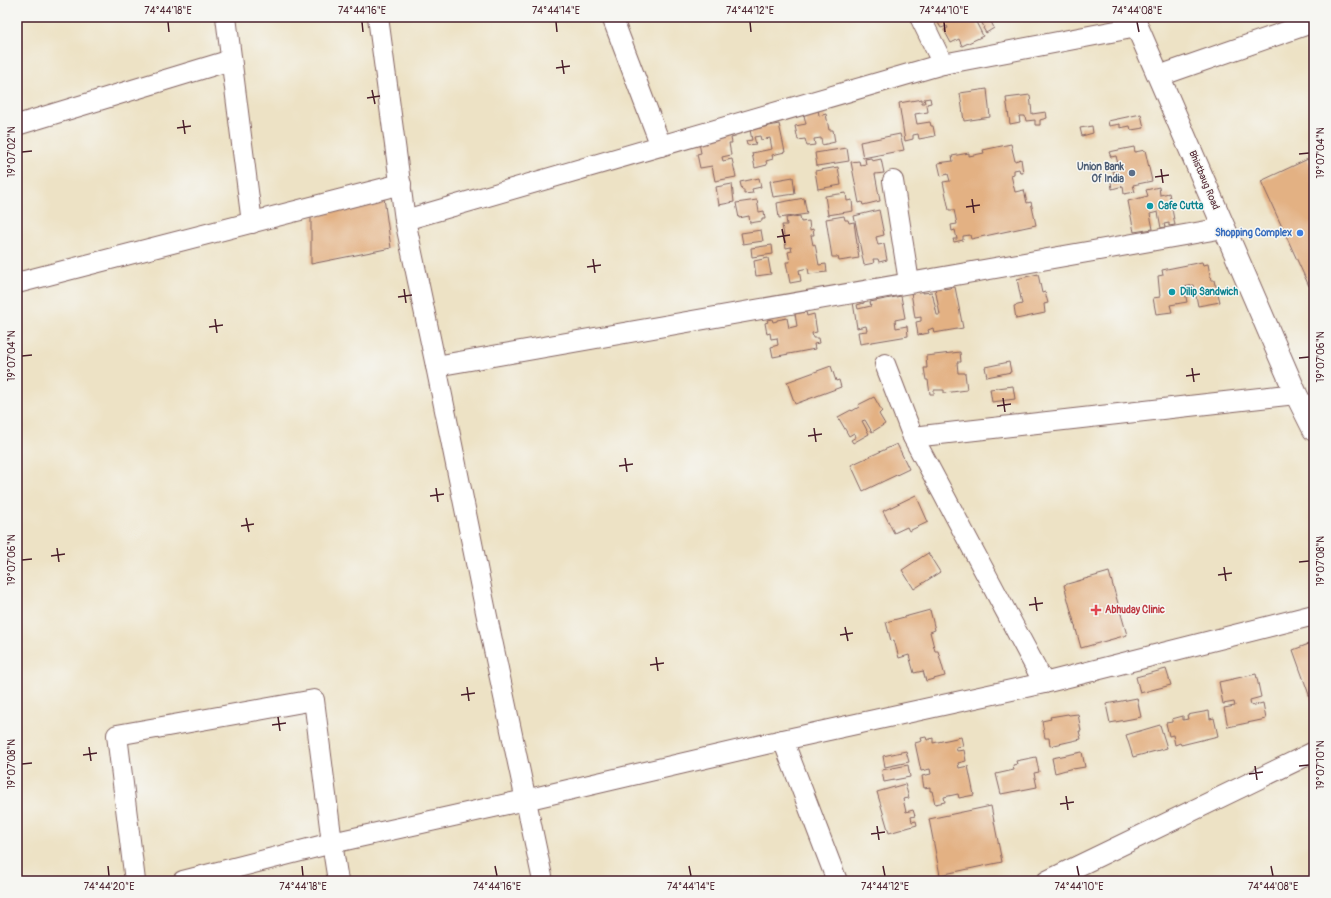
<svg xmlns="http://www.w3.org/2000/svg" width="1331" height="898" font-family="Pangolin,sans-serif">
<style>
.building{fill:#e3b183}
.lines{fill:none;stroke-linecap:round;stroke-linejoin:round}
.street-casing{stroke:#836361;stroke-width:22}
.secondary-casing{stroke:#836361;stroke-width:24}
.street{stroke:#fff;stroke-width:20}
.secondary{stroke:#fff;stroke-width:22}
.ticks{fill:none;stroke:#4a1f2b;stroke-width:1.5}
.service-dot{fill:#5c6f8a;stroke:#f6f6f2;stroke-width:1.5}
.culture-dot{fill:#0f9aa8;stroke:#f6f6f2;stroke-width:1.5}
.shop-dot{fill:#3f7fe0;stroke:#f6f6f2;stroke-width:1.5}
.health-dot{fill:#e0444e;stroke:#f6f6f2;stroke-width:1.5}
.labels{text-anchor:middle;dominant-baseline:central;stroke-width:3;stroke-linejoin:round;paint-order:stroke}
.service-label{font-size:10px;font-weight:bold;fill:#4e5e75;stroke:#f6f6f2;text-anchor:end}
.street-label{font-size:10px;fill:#4a1f2b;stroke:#f6f6f2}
.culture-label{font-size:10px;font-weight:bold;fill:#0d838f;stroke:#f6f6f2;text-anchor:start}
.shop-label{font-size:10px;font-weight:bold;fill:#366cbe;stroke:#f6f6f2;text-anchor:end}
.health-label{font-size:10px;font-weight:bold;fill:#be3a42;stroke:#f6f6f2;text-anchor:start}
.neatline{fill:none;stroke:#4a1f2b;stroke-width:1.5}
.ticks-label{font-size:10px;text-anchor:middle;fill:#4a1f2b}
</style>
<rect width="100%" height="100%" fill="#f6f6f2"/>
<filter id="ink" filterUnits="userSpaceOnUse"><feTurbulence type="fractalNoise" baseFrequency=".025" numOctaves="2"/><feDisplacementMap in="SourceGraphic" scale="8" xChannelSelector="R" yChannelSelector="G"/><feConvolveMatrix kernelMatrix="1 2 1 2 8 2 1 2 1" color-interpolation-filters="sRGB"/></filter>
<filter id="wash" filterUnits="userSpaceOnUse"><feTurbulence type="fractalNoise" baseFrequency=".012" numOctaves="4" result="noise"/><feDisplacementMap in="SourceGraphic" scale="16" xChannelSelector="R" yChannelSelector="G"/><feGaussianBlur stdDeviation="0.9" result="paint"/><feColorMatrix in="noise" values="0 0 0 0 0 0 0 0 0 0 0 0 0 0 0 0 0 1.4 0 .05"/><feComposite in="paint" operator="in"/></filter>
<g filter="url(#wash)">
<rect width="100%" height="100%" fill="#ede2c5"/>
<g id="blocks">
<g class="building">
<polygon points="946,17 989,17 994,28 986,33 983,28 984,27 979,17 975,20 983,36 962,46 959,39 951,43 944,30 948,28 947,26 941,28 937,21"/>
<polygon points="987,89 990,117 964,121 960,93"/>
<polygon points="1030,95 1032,114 1046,112 1047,118 1040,120 1040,125 1035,125 1035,120 1026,121 1025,116 1019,116 1020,122 1010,124 1006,98"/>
<polygon points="930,98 931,103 927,104 928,112 915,114 917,124 930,122 931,126 933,126 935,136 919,139 918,134 913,135 913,139 905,141 899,103 922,99 922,103 925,103 924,99"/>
<polygon points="818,108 819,116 826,114 829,130 833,130 835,142 822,145 821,138 814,139 815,145 807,146 805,139 798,140 795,126 806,124 803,111"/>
<polygon points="1141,114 1144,128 1131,130 1130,126 1120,128 1120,124 1109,126 1108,121"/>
<polygon points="779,124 785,152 772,155 773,159 766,161 767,165 755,168 752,153 772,149 770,138 761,140 760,136 754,137 756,144 747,145 746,141 752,140 750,130"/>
<polygon points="1092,126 1093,133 1082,136 1080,128"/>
<polygon points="733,131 735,137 731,138 732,143 729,143 731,155 722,157 723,161 732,159 736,177 715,181 712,166 700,168 697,154 701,153 698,138"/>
<polygon points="900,134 904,150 863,158 860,142"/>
<polygon points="1011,144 1015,161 1021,159 1023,173 1020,173 1019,169 1014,170 1014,174 1011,175 1015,192 1024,190 1027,203 1031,202 1036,225 971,239 970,235 963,236 963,240 954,242 953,239 957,239 955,230 952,231 951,225 957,224 954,210 949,210 943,182 950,181 948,174 941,176 938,163 953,161 952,156 969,153 969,156 984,153 983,150"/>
<polygon points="1134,147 1135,152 1145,150 1152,181 1133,185 1135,192 1124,194 1123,186 1112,189 1111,182 1115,181 1112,165 1118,164 1116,156 1111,157 1109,152"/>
<polygon points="847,148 849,161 817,166 815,153"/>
<polygon points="871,158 872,161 881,159 884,173 875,174 880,201 863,205 862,202 859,203 851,162 859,161 860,165 866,164 865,159"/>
<polygon points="1308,159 1314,172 1314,288 1309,286 1261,181"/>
<polygon points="838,167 841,185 818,189 815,171"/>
<polygon points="793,177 795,194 773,197 770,181"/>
<polygon points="759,178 761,187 752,189 753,193 744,194 744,190 742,190 740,182"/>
<polygon points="732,184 734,202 719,205 716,187"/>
<polygon points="1159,187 1160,195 1169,193 1175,225 1169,226 1169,223 1164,224 1165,227 1161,228 1158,212 1150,214 1153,229 1134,232 1128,201 1148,196 1146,190"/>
<polygon points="846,193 847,201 852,200 853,211 828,215 825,196"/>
<polygon points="384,198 391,248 311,264 311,217"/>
<polygon points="804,198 807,214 779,218 777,203"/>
<polygon points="757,200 759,212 764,211 765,219 762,219 762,221 750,223 749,216 739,218 736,203"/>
<polygon points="879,210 884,235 876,237 878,245 884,244 887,260 879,262 878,259 873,259 874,263 864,265 854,216"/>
<polygon points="800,216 801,222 809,221 810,230 813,229 814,235 811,235 813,245 815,244 819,265 826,264 827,272 809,274 808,268 799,270 801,281 790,283 786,262 790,262 788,252 792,251 791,247 786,248 782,225 787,225 786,218"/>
<polygon points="844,216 845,220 848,220 849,223 854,222 859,258 839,261 838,257 832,257 826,219"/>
<polygon points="761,230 763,241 743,244 741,233"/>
<polygon points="772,245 773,254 752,257 751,248"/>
<polygon points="768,258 771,274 756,276 754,261"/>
<polygon points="1202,262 1203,265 1208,264 1211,280 1214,280 1215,285 1216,285 1220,302 1198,306 1194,285 1184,287 1187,302 1170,305 1172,312 1156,314 1153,298 1160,297 1158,276 1163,275 1162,270"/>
<polygon points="1038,274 1042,293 1045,292 1048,303 1044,304 1045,313 1016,319 1014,306 1022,304 1017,279"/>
<polygon points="943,286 944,289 955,287 963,328 934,333 933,328 928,330 929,333 918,335 916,322 921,321 921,317 915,318 911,292 923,290 923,293 932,292 937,315 940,315 935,288"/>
<polygon points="901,296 905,318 895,320 896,328 907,326 908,336 860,344 858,332 867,331 866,326 857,328 853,302 864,300 864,303 857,305 858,309 871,306 870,302"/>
<polygon points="806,312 807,316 814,314 817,332 812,333 813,338 818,338 819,343 814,344 815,349 773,357 771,347 778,345 777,338 771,339 770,333 767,334 765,323 768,322 767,320 772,319 773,322 777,321 777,320 787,318 789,328 797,326 795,314"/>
<polygon points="960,352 961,362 957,362 958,373 965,373 967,390 944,393 944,390 934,390 934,394 930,394 928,380 926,380 924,368 927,368 926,356"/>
<polygon points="1009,362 1011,372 987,377 985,367"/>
<polygon points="831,366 836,381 839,380 841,387 795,404 787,382"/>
<polygon points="1013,386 1015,399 992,402 990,389"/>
<polygon points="874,397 882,411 879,414 885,424 872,432 865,420 862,421 869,434 853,443 851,440 856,437 854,433 849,436 838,417 851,410 852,411 859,407 858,405"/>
<polygon points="897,444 909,469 863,491 851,465"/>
<polygon points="916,495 928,522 909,531 907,527 894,533 883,511"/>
<polygon points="928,553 940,572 914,589 902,570"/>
<polygon points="1109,572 1127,635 1081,648 1064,585"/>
<polygon points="930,610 935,630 930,632 935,651 938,651 945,676 926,681 923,671 914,673 909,655 899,658 894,640 891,641 886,622"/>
<polygon points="1314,642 1314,703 1312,703 1293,650"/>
<polygon points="1166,669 1171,685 1140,693 1136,677"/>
<polygon points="1256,674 1261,697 1250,700 1251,706 1263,703 1266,719 1228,727 1224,708 1235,706 1234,702 1223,704 1219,682"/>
<polygon points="1137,698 1141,717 1110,723 1106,704"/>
<polygon points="1209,711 1210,719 1214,718 1218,736 1181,745 1180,743 1175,745 1173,735 1169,736 1166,723 1172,722 1172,719 1183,716 1183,720 1188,719 1187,715"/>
<polygon points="1068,714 1069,715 1078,714 1081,731 1079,731 1081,739 1050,746 1049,738 1045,738 1042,721 1051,719 1050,717"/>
<polygon points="1160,725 1167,748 1133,757 1126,735"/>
<polygon points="926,737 927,740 933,738 933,743 961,737 963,746 956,747 957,751 964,750 966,761 958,763 959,768 968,766 974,795 959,798 958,794 944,797 945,802 935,804 932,791 930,791 930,787 924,788 922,776 931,774 930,769 921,771 915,743 922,741 921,738"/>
<polygon points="906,751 909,762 885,767 883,756"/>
<polygon points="1082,752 1085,767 1073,769 1073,768 1055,773 1052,758"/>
<polygon points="1036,757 1039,772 1034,773 1037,787 1001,794 996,774 1014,770 1013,765 1017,764 1016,761"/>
<polygon points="908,765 910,777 884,782 882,770"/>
<polygon points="905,784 909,798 903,799 906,812 913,810 915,816 911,817 912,822 916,821 917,825 889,833 877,792"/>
<polygon points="991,806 1002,862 940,875 929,819"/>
</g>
</g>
</g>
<g filter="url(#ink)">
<use href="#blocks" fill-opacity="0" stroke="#836361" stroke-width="1"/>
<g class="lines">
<g class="street-casing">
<g id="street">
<polyline points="226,17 252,223"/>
<polyline points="378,17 405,220 436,366 486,612 543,881"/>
<polyline points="612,17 661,146"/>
<polyline points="920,17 943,64"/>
<polyline points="1159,76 1314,22"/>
<polyline points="17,125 231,60"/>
<polyline points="893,181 909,282"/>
<polyline points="405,220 943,64 1137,27"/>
<polyline points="17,283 401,184"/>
<polyline points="885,364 913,437"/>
<polyline points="436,366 1224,228"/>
<polyline points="1044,683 913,437 1296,394"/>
<polyline points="135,881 117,735 314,700 332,843 525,800 783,740"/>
<polyline points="183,881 332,843 338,881"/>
<polyline points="837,881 783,740 1044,683 1314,615"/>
<polyline points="1047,881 1314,752"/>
</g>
</g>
<g class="secondary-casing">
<polyline id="secondary" points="1133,17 1296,394 1314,430"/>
</g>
<use href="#street" class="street"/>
<use href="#secondary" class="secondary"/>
</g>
</g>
<path class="ticks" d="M168,22L169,32M362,22L363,32M556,22L557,32M750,22L751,32M944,22L945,32M1137,22L1139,32M562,60L564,74M556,68L570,66M372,90L375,104M367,98L380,96M183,120L185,134M177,128L191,126M22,152L32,151M1299,154L1309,153M1161,169L1163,183M1155,177L1169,175M972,199L974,213M966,207L980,205M782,229L785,243M777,237L790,235M593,259L595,273M587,267L601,265M404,289L406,303M398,297L412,295M215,319L217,333M209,327L223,325M22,356L32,355M1299,358L1309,357M1192,368L1194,382M1186,376L1200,374M1003,398L1005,412M997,406L1011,404M814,428L816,442M808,436L822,434M625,458L627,472M619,466L633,464M436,488L438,502M430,496L444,494M246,518L249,532M241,526L254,524M57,548L59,562M51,556L65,554M22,560L32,559M1299,562L1309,561M1224,567L1226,581M1218,575L1232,573M1035,597L1037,611M1029,605L1043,603M845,627L848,641M840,635L853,633M656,657L658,671M650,665L664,663M467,687L469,701M461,695L475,693M278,717L280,731M272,725L286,723M89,747L91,761M83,755L97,753M22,764L32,763M1255,766L1257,780M1299,766L1309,765M1249,774L1263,772M1066,796L1068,810M1060,804L1074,802M877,826L879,840M871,834L885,832M108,866L109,876M302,866L303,876M495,866L497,876M689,866L691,876M883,866L885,876M1077,866L1079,876M1271,866L1273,876"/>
<circle class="service-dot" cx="1132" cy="173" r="4"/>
<g class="culture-dot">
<circle cx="1150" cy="206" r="4"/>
<circle cx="1172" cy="292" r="4"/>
</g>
<circle class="shop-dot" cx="1300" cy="233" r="4"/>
<path class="health-dot" d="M1094 604h4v4h4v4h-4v4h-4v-4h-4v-4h4z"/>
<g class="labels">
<g class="service-label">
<text x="1124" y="167">Union Bank<tspan x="1124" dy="12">Of India</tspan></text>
</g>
<g class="street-label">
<text transform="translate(1204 180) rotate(67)">Bhistbaug Road</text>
</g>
<g class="culture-label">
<text x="1158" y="206">Cafe Cutta</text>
<text x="1180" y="292">Dilip Sandwich</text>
</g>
<g class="shop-label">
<text x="1292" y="233">Shopping Complex</text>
</g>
<g class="health-label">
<text x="1105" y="610">Abhuday Clinic</text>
</g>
</g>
<rect width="1331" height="898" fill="none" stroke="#f6f6f2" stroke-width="44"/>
<rect x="22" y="22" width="1287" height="854" class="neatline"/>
<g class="ticks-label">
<text x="168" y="14">74°44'18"E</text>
<text x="362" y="14">74°44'16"E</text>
<text x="556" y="14">74°44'14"E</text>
<text x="750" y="14">74°44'12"E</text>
<text x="944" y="14">74°44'10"E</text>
<text x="1137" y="14">74°44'08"E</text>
<text transform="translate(11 152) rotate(-90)" y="4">19°07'02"N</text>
<text transform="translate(1320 153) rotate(-90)" y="4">19°07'04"N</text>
<text transform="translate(11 356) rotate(-90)" y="4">19°07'04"N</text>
<text transform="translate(1320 357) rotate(-90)" y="4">19°07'06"N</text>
<text transform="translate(11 560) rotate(-90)" y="4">19°07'06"N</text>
<text transform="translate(1320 561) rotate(-90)" y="4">19°07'08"N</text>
<text transform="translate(11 764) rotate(-90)" y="4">19°07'08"N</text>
<text transform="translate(1320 765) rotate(-90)" y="4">19°07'10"N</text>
<text x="109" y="890">74°44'20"E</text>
<text x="303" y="890">74°44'18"E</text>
<text x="497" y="890">74°44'16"E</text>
<text x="691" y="890">74°44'14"E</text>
<text x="885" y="890">74°44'12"E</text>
<text x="1079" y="890">74°44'10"E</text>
<text x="1273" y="890">74°44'08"E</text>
</g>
</svg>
